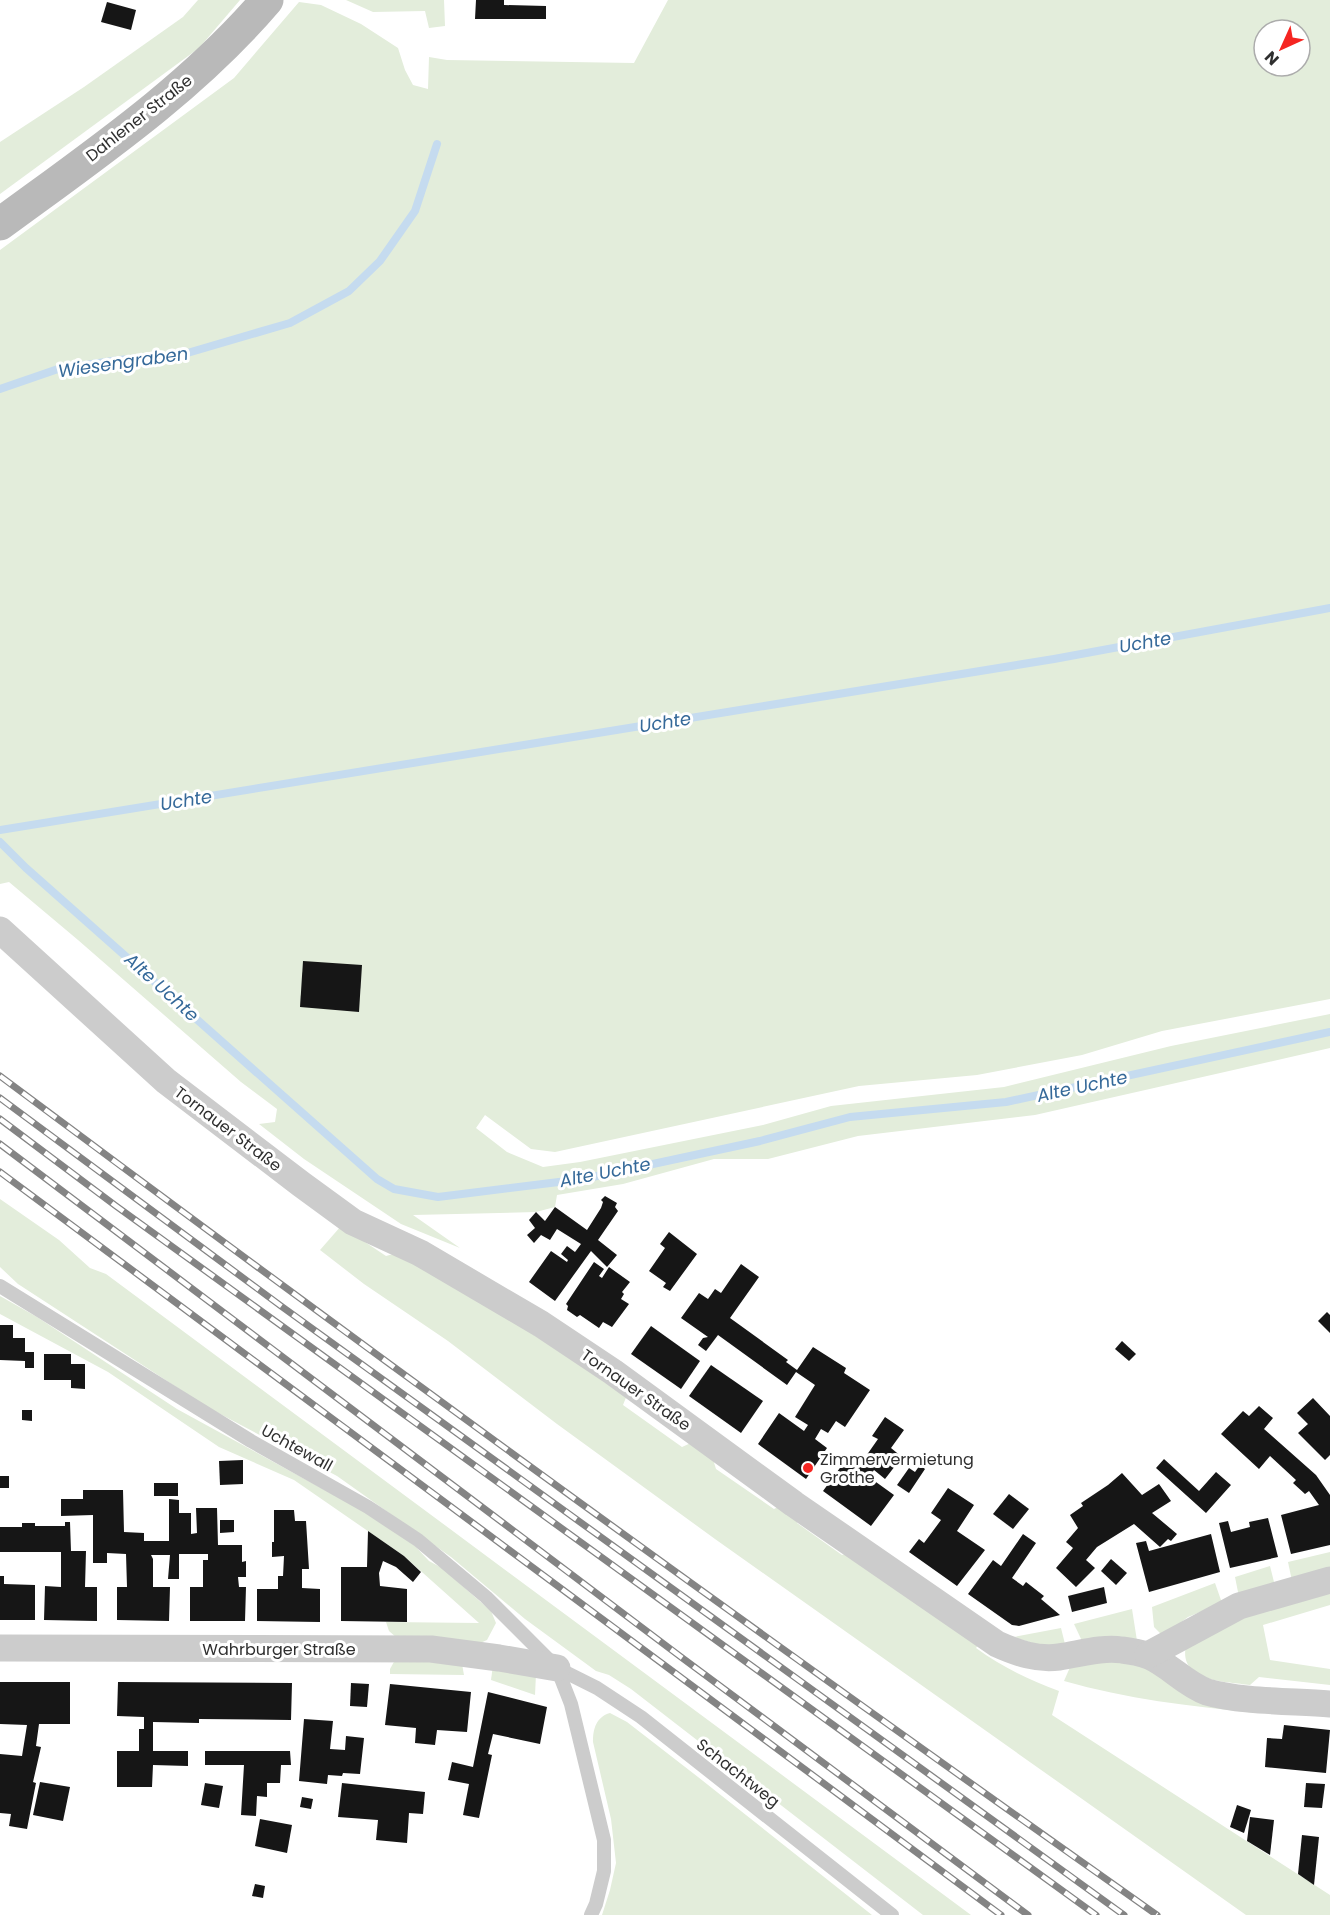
<svg xmlns="http://www.w3.org/2000/svg" width="1330" height="1915" font-family="Poppins,sans-serif">
<style>
.green{fill:#e3eddb;fill-rule:evenodd}
.lines{fill:none;stroke-linecap:round;stroke-linejoin:round}
.stream{stroke:#c5dbef;stroke-width:8}
.building{fill:#161616}
.lane{stroke:#ccc;stroke-width:14}
.street{stroke:#ccc;stroke-width:27}
.secondary{stroke:#b9b9b9;stroke-width:33}
.rail-casing{stroke:#848484;stroke-width:7}
.rail{stroke:#fff;stroke-width:4.5;stroke-dasharray:14;stroke-linecap:butt}
.poi-dot{fill:#f52521;stroke:#fff;stroke-width:2}
.labels{text-anchor:middle;dominant-baseline:central;stroke-width:6;stroke-linejoin:round;paint-order:stroke}
.street-label{font-size:16px;fill:#2f2f2f;stroke:#fff}
.poi-label{font-size:16px;fill:#2f2f2f;stroke:#fff;text-anchor:start}
.water-label{font-size:18px;font-style:italic;fill:#356999;stroke:#fff}
</style>
<rect width="100%" height="100%" fill="#fff"/>
<g class="green">
<polygon points="198,0 240,0 199,48 0,194 0,142 84,87 183,17"/>
<polygon points="346,0 444,0 445,26 429,28 425,11 373,12"/>
<path d="M668,0H1330V999L1162,1031L1082,1055L977,1075L859,1086L555,1152L531,1149L485,1115L476,1128L507,1152L543,1167L580,1162L763,1125L831,1106L1004,1087L1171,1046L1330,1014V1048L1035,1115L858,1136L768,1159H714L623,1184L557,1195L555,1207L536,1212L413,1215L460,1248L401,1224L304,1159L259,1124L275,1122L277,1109L241,1082L78,940L9,882L0,884V250L234,78L299,2L321,5L361,24L398,48L405,70L413,85L428,89L429,57L447,60L634,63ZM1264,30H1300V66H1264Z"/>
<polygon points="0,1199 59,1240 90,1268 106,1274 971,1915 923,1915 631,1689 609,1675 596,1671 525,1619 451,1557 337,1476 207,1407 18,1284 0,1267"/>
<path d="M341,1226L386,1256L404,1251L627,1395L623,1405L682,1447L693,1442L712,1456L716,1469L774,1509L782,1505L797,1514V1523L842,1555L848,1553L979,1644L976,1648C1002,1667 1029,1680 1059,1691L1052,1715L1330,1895V1915H1246L715,1539L557,1424L448,1341L364,1284L320,1250Z"/>
<polygon points="0,1296 37,1317 177,1409 383,1522 415,1546 429,1561 442,1568 491,1611 496,1623 487,1640 478,1644 397,1638 389,1631 386,1622 479,1623 404,1556 294,1480 219,1447 108,1372 0,1314"/>
<polygon points="1330,1552 1330,1571 1292,1581 1288,1562"/>
<polygon points="1270,1566 1275,1586 1239,1597 1235,1577"/>
<polygon points="1215,1583 1222,1603 1188,1617 1163,1636 1154,1627 1152,1607"/>
<path d="M1330,1592V1605L1263,1625L1270,1660L1330,1669V1685L1259,1677L1250,1685C1225,1681 1178,1682 1186,1645L1214,1625Z"/>
<polygon points="1132,1609 1137,1641 1082,1641 1074,1624"/>
<polygon points="1061,1628 1065,1644 1045,1647 1014,1637"/>
<polygon points="395,1660 462,1664 464,1675 390,1674 390,1669"/>
<path d="M1099,1660L1138,1664L1255,1713C1190,1706 1126,1699 1064,1681L1071,1665Z"/>
<polygon points="493,1665 536,1674 535,1695 491,1680"/>
<path d="M610,1713L627,1722L698,1777L872,1915H602L610,1890L616,1863L611,1819L593,1742C593,1729 596,1717 610,1713Z"/>
</g>
<g class="lines">
<g class="stream">
<polyline points="0,389 58,369 119,360 184,354 290,323 349,291 380,261 415,211 437,144"/>
<polyline points="0,830 1054,659 1330,608"/>
<polyline points="0,842 26,868 377,1179 394,1189 438,1197 583,1179 760,1141 850,1117 1006,1102 1330,1032"/>
</g>
</g>
<g class="building">
<polygon points="476,0 504,0 504,5 546,6 546,19 475,19"/>
<polygon points="107,2 136,10 131,30 101,22"/>
<polygon points="303,961 362,965 359,1012 300,1007"/>
<polygon points="605,1196 617,1203 615,1207 618,1211 598,1240 617,1255 607,1267 591,1251 555,1301 529,1282 551,1251 567,1262 568,1260 561,1254 567,1246 575,1252 581,1244 557,1229 550,1240 541,1235 534,1243 527,1235 535,1228 529,1220 536,1212 545,1221 555,1207 587,1230 601,1208 603,1202 601,1200"/>
<polygon points="669,1232 697,1254 670,1291 663,1287 666,1283 649,1271 665,1248 660,1244"/>
<polygon points="594,1262 604,1269 599,1276 602,1278 609,1267 630,1282 622,1292 624,1294 621,1299 629,1304 612,1327 603,1322 599,1328 580,1315 577,1317 567,1310 568,1306 566,1304"/>
<polygon points="741,1264 759,1277 730,1318 788,1360 786,1362 797,1370 813,1347 846,1368 844,1373 870,1390 845,1427 836,1421 828,1433 821,1429 815,1439 827,1448 806,1479 758,1444 779,1413 804,1431 808,1425 795,1417 815,1385 796,1372 787,1385 718,1335 706,1351 698,1345 703,1338 708,1337 681,1318 699,1293 708,1299 715,1289 721,1293"/>
<polygon points="1327,1312 1330,1315 1330,1333 1318,1321"/>
<polygon points="0,1325 13,1325 13,1338 25,1338 25,1352 34,1352 34,1368 25,1368 25,1361 0,1360"/>
<polygon points="651,1326 700,1361 681,1389 631,1354"/>
<polygon points="1122,1341 1136,1354 1129,1361 1115,1349"/>
<polygon points="44,1354 71,1354 71,1364 85,1364 85,1389 71,1388 71,1380 44,1380"/>
<polygon points="711,1365 763,1401 741,1433 689,1396"/>
<polygon points="1313,1398 1330,1416 1330,1455 1325,1460 1298,1433 1308,1424 1297,1413"/>
<polygon points="1259,1406 1273,1418 1264,1429 1316,1475 1330,1495 1330,1545 1291,1554 1281,1515 1319,1505 1309,1491 1305,1494 1293,1483 1296,1480 1270,1456 1259,1469 1221,1434 1243,1411 1249,1416"/>
<polygon points="22,1410 32,1410 32,1421 22,1420"/>
<polygon points="885,1417 904,1430 891,1448 902,1457 885,1479 874,1470 869,1477 894,1495 871,1526 823,1491 845,1461 857,1469 878,1439 872,1436"/>
<polygon points="1164,1459 1199,1491 1216,1472 1231,1485 1206,1513 1156,1468"/>
<polygon points="243,1460 243,1484 220,1485 219,1461"/>
<polygon points="920,1465 925,1469 909,1493 897,1485 909,1468 915,1472"/>
<polygon points="1122,1473 1142,1495 1159,1484 1171,1501 1152,1513 1177,1534 1171,1541 1168,1539 1160,1547 1134,1524 1097,1547 1086,1560 1095,1568 1076,1587 1056,1568 1073,1548 1066,1542 1078,1528 1070,1515 1083,1506 1081,1503 1108,1485"/>
<rect x="0" y="1476" width="9" height="12"/>
<rect x="154" y="1483" width="24" height="13"/>
<polygon points="948,1488 974,1505 957,1531 985,1550 957,1586 909,1552 919,1539 924,1543 941,1520 931,1513"/>
<polygon points="83,1490 123,1490 124,1532 144,1533 144,1541 169,1541 169,1499 179,1500 179,1513 191,1513 191,1534 197,1533 196,1508 217,1508 218,1545 242,1545 242,1562 246,1561 246,1577 238,1577 239,1587 246,1587 245,1621 190,1621 190,1587 203,1587 203,1560 208,1560 208,1554 179,1554 179,1579 168,1579 170,1555 151,1555 153,1559 153,1587 170,1587 169,1621 117,1620 117,1587 127,1587 126,1554 107,1553 107,1563 93,1563 93,1515 61,1516 61,1499 83,1499"/>
<polygon points="1009,1494 1029,1509 1013,1529 993,1514"/>
<polygon points="274,1510 294,1510 295,1521 306,1521 309,1569 302,1569 302,1588 320,1589 320,1622 257,1621 257,1589 278,1589 278,1576 283,1576 284,1556 272,1557 272,1542 274,1542"/>
<polygon points="1268,1518 1278,1557 1230,1568 1219,1523 1228,1521 1231,1532 1250,1527 1249,1522"/>
<polygon points="220,1520 234,1520 234,1532 220,1533"/>
<polygon points="65,1522 70,1522 71,1551 86,1551 85,1587 97,1587 97,1621 44,1620 45,1586 61,1587 61,1552 0,1552 0,1527 22,1527 22,1523 35,1523 35,1526 65,1526"/>
<polygon points="368,1531 404,1556 421,1572 413,1582 396,1567 383,1561 379,1573 380,1586 407,1589 407,1622 341,1621 341,1567 367,1567"/>
<polygon points="1023,1534 1036,1543 1012,1578 1023,1586 1026,1582 1044,1596 1041,1599 1060,1615 1019,1626 1012,1625 968,1594 993,1560 1001,1566"/>
<polygon points="1211,1534 1220,1572 1149,1592 1136,1543 1146,1541 1149,1551"/>
<polygon points="1111,1559 1127,1573 1116,1585 1101,1571"/>
<polygon points="0,1576 4,1576 4,1584 35,1585 35,1620 0,1620"/>
<polygon points="1104,1587 1107,1603 1072,1612 1068,1596"/>
<polygon points="0,1682 70,1682 70,1724 39,1724 36,1746 41,1747 33,1782 36,1783 27,1829 9,1826 11,1814 0,1813 0,1754 22,1756 27,1725 0,1724"/>
<polygon points="118,1682 292,1683 291,1720 199,1719 199,1723 153,1722 153,1751 188,1751 188,1766 153,1765 152,1787 117,1787 117,1751 139,1751 139,1729 144,1729 144,1717 117,1716"/>
<polygon points="351,1683 369,1684 367,1707 350,1706"/>
<polygon points="390,1684 471,1692 467,1732 437,1730 435,1745 415,1743 416,1728 385,1725"/>
<polygon points="488,1692 547,1707 540,1744 493,1734 488,1754 492,1755 479,1818 463,1815 469,1784 448,1780 452,1762 473,1767"/>
<polygon points="304,1719 333,1721 330,1749 345,1750 346,1736 364,1738 360,1774 343,1773 342,1776 328,1775 327,1784 299,1781"/>
<polygon points="1284,1725 1330,1730 1326,1773 1265,1767 1267,1738 1282,1739"/>
<polygon points="205,1751 290,1751 291,1765 281,1765 280,1783 267,1783 267,1797 257,1796 256,1816 241,1815 244,1765 205,1765"/>
<polygon points="40,1782 70,1787 63,1821 33,1815"/>
<polygon points="205,1783 223,1786 219,1808 201,1805"/>
<polygon points="342,1783 425,1792 423,1814 409,1813 407,1843 376,1840 378,1820 338,1817"/>
<polygon points="1306,1783 1325,1784 1322,1808 1304,1807"/>
<polygon points="302,1797 313,1799 311,1809 300,1807"/>
<polygon points="1237,1805 1251,1810 1244,1833 1230,1827"/>
<polygon points="1250,1817 1274,1820 1270,1855 1247,1841"/>
<polygon points="260,1819 292,1825 287,1853 255,1846"/>
<polygon points="1302,1835 1319,1837 1314,1885 1298,1874"/>
<polygon points="255,1884 265,1886 263,1898 252,1896"/>
</g>
<g class="lines">
<g class="lane">
<polyline points="0,1286 251,1441 368,1507 418,1540 486,1597 557,1668 597,1688 641,1717 892,1915"/>
<polyline points="557,1668 571,1704 604,1840 604,1871 596,1904 591,1915"/>
</g>
<g class="street">
<path d="M0,930L166,1081L301,1184L353,1222L420,1253L541,1324L613,1372L794,1504L997,1644C1017,1653 1037,1660 1059,1657C1080,1654 1101,1647 1122,1650C1131,1651 1141,1653 1149,1656C1171,1666 1185,1684 1207,1692C1241,1702 1294,1701 1330,1704"/>
<polyline points="0,1648 431,1649 499,1658 557,1668"/>
<polyline points="1148,1655 1239,1606 1330,1580"/>
</g>
<path class="secondary" d="M0,224C94,155 191,89 267,0"/>
<g class="rail-casing">
<g id="rail">
<path d="M0,1076C382,1361 768,1641 1157,1915"/>
<polyline points="0,1098 281,1306 1124,1915"/>
<polyline points="0,1119 116,1206 1096,1915"/>
<polyline points="0,1144 681,1657 1028,1915"/>
<polyline points="0,1172 1001,1915"/>
</g>
</g>
<use href="#rail" class="rail"/>
</g>
<circle class="poi-dot" cx="808" cy="1468" r="6"/>
<g class="labels">
<g class="street-label">
<text transform="translate(139 118) rotate(-38)">Dahlener Straße</text>
<text transform="translate(228 1129) rotate(37)">Tornauer Straße</text>
<text transform="translate(636 1390) rotate(35)">Tornauer Straße</text>
<text transform="translate(297 1448) rotate(29)">Uchtewall</text>
<text x="279" y="1649">Wahrburger Straße</text>
<text transform="translate(738 1773) rotate(38)">Schachtweg</text>
</g>
<g class="poi-label">
<text x="820" y="1459">Zimmervermietung<tspan x="820" dy="18">Grothe</tspan></text>
</g>
<g class="water-label">
<text transform="translate(123 362) rotate(-8)">Wiesengraben</text>
<text transform="translate(1145 642) rotate(-10)">Uchte</text>
<text transform="translate(665 722) rotate(-9)">Uchte</text>
<text transform="translate(186 800) rotate(-9)">Uchte</text>
<text transform="translate(162 987) rotate(42)">Alte Uchte</text>
<text transform="translate(1082 1086) rotate(-12)">Alte Uchte</text>
<text transform="translate(605 1172) rotate(-11)">Alte Uchte</text>
</g>
</g>
<g transform="translate(1282 48) rotate(225)"><circle r="28" fill="#ffffff" stroke="#acacac" stroke-width="1.5"/>
<path d="M0-4.5L10 22L0 15L-10 22Z" fill="#f52521"/>
<text y="-9" font-size="16" font-weight="bold" text-anchor="middle" fill="#2f2f2f">N</text>
</g>
</svg>
